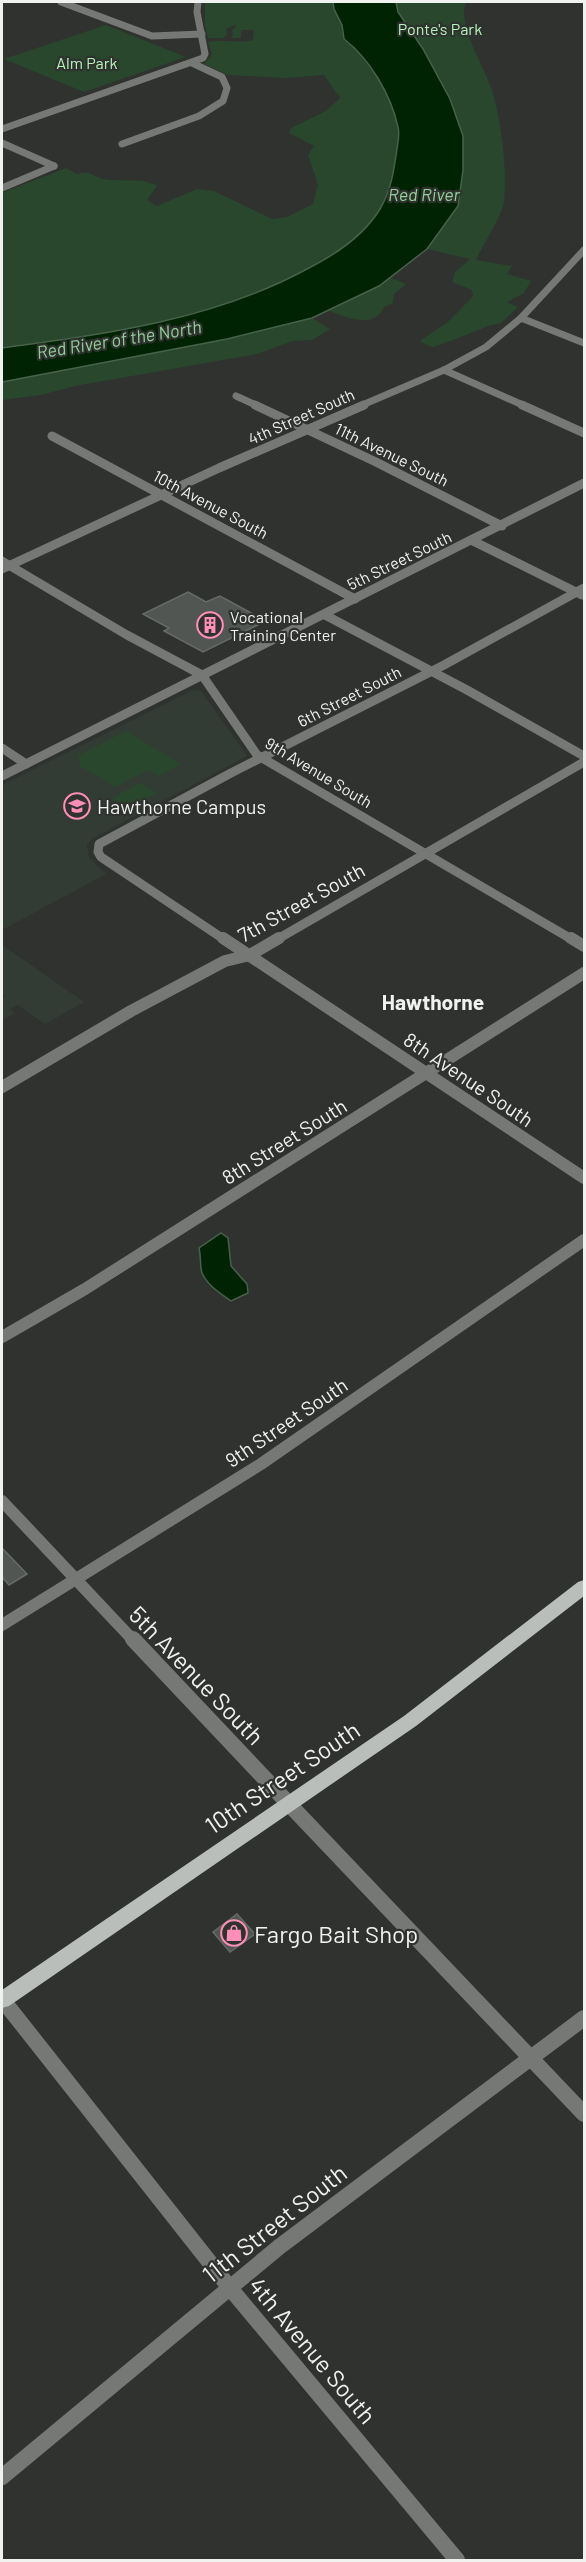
<svg xmlns="http://www.w3.org/2000/svg" width="586" height="2562" font-family="Barlow,sans-serif">
<style>
.built{fill:#333c34}
.green{fill:#29472c}
.water{fill:#002304;stroke:#48614b;stroke-width:1.5}
.building{fill:#525652;stroke:#676b67;stroke-width:1.5}
.lines{fill:none;stroke-linecap:round;stroke-linejoin:round}
.minor-far3{stroke:#767876;stroke-width:7}
.minor-far2{stroke:#767876;stroke-width:9}
.minor-far1{stroke:#767876;stroke-width:12}
.minor{stroke:#767876;stroke-width:16}
.tertiary-far2{stroke:#767876;stroke-width:7}
.tertiary-far1{stroke:#767876;stroke-width:9}
.tertiary{stroke:#767876;stroke-width:16}
.primary{fill:#babeba;fill-rule:evenodd}
.labels{text-anchor:middle;dominant-baseline:central;stroke-width:4.5;stroke-linejoin:round;paint-order:stroke}
.far-park-label{font-size:16px;fill:#b5f4ba;stroke:#2f322f}
.far-street-label{font-size:16px;fill:#f0f2f0;stroke:#2f322f}
.far-poi-label{font-size:16px;fill:#f0f2f0;stroke:#2f322f;text-anchor:start}
.far-water-label{font-size:18px;font-style:italic;fill:#92d098;stroke:#2f322f}
.poi-label{font-size:20px;fill:#f0f2f0;stroke:#2f322f;text-anchor:start}
.street-label{font-size:20px;fill:#f0f2f0;stroke:#2f322f}
.neighbourhood-label{font-size:21px;font-weight:bold;fill:#f0f2f0;stroke:#2f322f}
.near-street-label{font-size:24px;fill:#f0f2f0;stroke:#2f322f}
.near-poi-label{font-size:24px;fill:#f0f2f0;stroke:#2f322f;text-anchor:start}
</style>
<rect width="100%" height="100%" fill="#2f322f"/>
<g class="built">
<polygon points="193,690 201,691 247,756 92,839 87,845 89,858 106,874 2,930 2,785"/>
<polygon points="2,945 84,1002 45,1024 18,1005 10,1009 15,1013 2,1020 2,998 5,996 2,993"/>
</g>
<g class="green">
<path d="M205,2H333L334,9L342,25L344,39C370,59 391,95 398,127C400,135 397,145 396,153C394,173 390,192 380,209C364,237 335,255 307,269C213,320 106,334 2,348V193L66,168L77,174C92,170 91,176 104,179C123,183 140,176 157,186L147,200L157,206L197,189L214,191L272,219L287,217L313,204L318,185L308,155L314,146L289,133L291,128L326,111L340,98L324,75L285,78L228,75L204,64L212,55L208,42C224,39 242,44 253,40L254,30H241V38H230L233,36L232,30L236,27L235,25L226,29L227,35L223,38H208L205,25Z"/>
<path d="M396,2H466C456,27 488,70 494,97C502,128 507,170 504,202C502,215 482,247 476,260L512,266L507,274L531,281L524,293L507,302L518,307L501,323L491,325L456,339L433,347L420,342L421,340L448,322L473,296L472,290L452,282L455,272L470,259L427,249L458,206L423,49L398,12Z"/>
<polygon points="106,25 186,57 84,92 4,59"/>
<path d="M389,277L406,284L394,294L393,303L384,307C375,330 345,317 329,311L379,286Z"/>
<polygon points="312,318 330,329 312,340 293,341 257,354 75,386 41,395 2,400 2,382 227,339"/>
<polygon points="126,731 181,764 159,776 148,770 115,787 80,766 78,756"/>
<polygon points="140,783 157,793 129,808 112,798"/>
</g>
<g class="water">
<path d="M333,2H396L398,12L423,49L450,99L463,136V170L458,206L427,249L379,286L312,318L227,339L2,382V348C106,334 213,320 307,269C335,255 363,237 380,209C391,191 394,170 397,149C398,142 400,133 398,127C391,95 370,59 344,39L342,25L334,9Z"/>
<path d="M221,1233L228,1238L231,1266L247,1284L248,1293L231,1301C220,1293 208,1286 202,1273C200,1269 201,1255 199,1248Z"/>
</g>
<g class="building">
<polygon points="188,592 206,602 220,596 266,621 203,652 164,631 169,628 143,614"/>
<polygon points="2,1548 27,1574 9,1585 2,1577"/>
<polygon points="237,1914 255,1934 230,1952 213,1932"/>
</g>
<g class="lines">
<g class="minor-far3">
<polyline points="61,2 152,36 202,34"/>
<polyline points="2,129 203,58 205,54 197,12 198,2"/>
<polyline points="2,143 54,166"/>
<polyline points="122,144 199,116 223,101 227,88 222,77 192,63"/>
<polyline points="2,188 54,166"/>
<polyline points="521,318 584,250"/>
<polyline points="444,370 525,406"/>
<polyline points="236,396 258,406"/>
</g>
<g class="minor-far2">
<polyline points="255,405 376,462 502,526"/>
<polyline points="522,405 584,433"/>
<polyline points="52,436 355,599"/>
<polyline points="473,541 582,595"/>
<polyline points="2,561 127,635 202,675 257,755 573,940"/>
<polyline points="325,615 467,690 584,756"/>
<polyline points="2,748 26,764"/>
<polyline points="2,776 584,483"/>
<polyline points="225,940 101,857 98,852 99,844 231,773 444,665 584,588"/>
<polyline points="276,940 584,762"/>
</g>
<g class="minor-far1">
<polyline points="223,938 584,1178"/>
<polyline points="571,938 584,946"/>
<polyline points="2,1087 131,1011 225,961 250,955 279,938"/>
<polyline points="2,1337 85,1289 584,973"/>
<polyline points="2,1501 134,1641"/>
<polyline points="2,1625 261,1464 584,1240"/>
</g>
<g class="minor">
<polyline points="133,1639 288,1803"/>
<polyline points="2,1999 230,2288 457,2560"/>
<polyline points="2,2477 279,2247 584,2018"/>
</g>
<polyline class="tertiary-far2" points="360,406 444,370 486,347 521,318 584,343"/>
<polyline class="tertiary-far1" points="2,569 219,468 364,405"/>
<polyline class="tertiary" points="288,1803 584,2114"/>
<polygon class="primary" points="584,1580 584,1596 416,1726 9,2006 2,2008 2,1990 404,1716 578,1582"/>
</g>
<defs>
<g id="building-ring" transform="scale(1.35)"><circle r="9.5" fill="#2f322f" stroke="#ff8eb9" stroke-width="1.5"/><path d="M-4-6H4V6H1V3H-1V6H-4ZM-2.5-4.3h1.7v1.8h-1.7ZM.8-4.3h1.7v1.8H.8ZM-2.5-1h1.7V.8h-1.7ZM.8-1h1.7V.8H.8Z" fill="#ff8eb9"/></g>
<g id="school-ring" transform="scale(1.35)"><circle r="9.5" fill="#2f322f" stroke="#ff8eb9" stroke-width="1.5"/><path d="M0-5L7-2L0 1L-7-2ZM-4 1L0 2.5L4 1V4Q0 6-4 4Z" fill="#ff8eb9"/></g>
<g id="shop-ring" transform="scale(1.35)"><circle r="9.5" fill="#2f322f" stroke="#ff8eb9" stroke-width="1.5"/><path d="M-5-2.5h2.3a2.7 3.5 0 0 1 5.4 0H5L5.5 6h-11ZM-1.5-2.5h3a1.5 2.3 0 0 0-3 0Z" fill="#ff8eb9"/></g>
</defs>
<g fill-rule="evenodd">
<use href="#building-ring" x="210" y="625"/>
<use href="#school-ring" x="77" y="806"/>
<use href="#shop-ring" x="234" y="1933"/>
</g>
<g class="labels">
<g class="far-park-label">
<text x="440" y="28">Ponte's Park</text>
<text x="87" y="62">Alm Park</text>
</g>
<g class="far-street-label">
<text transform="translate(301 416) rotate(-24)">4th Street South</text>
<text transform="translate(392 454) rotate(26)">11th Avenue South</text>
<text transform="translate(211 504) rotate(28)">10th Avenue South</text>
<text transform="translate(399 560) rotate(-26)">5th Street South</text>
<text transform="translate(349 696) rotate(-27)">6th Street South</text>
<text transform="translate(319 772) rotate(31)">9th Avenue South</text>
</g>
<g class="far-poi-label">
<text x="230" y="616">Vocational<tspan x="230" dy="18">Training Center</tspan></text>
</g>
<g class="far-water-label">
<text x="424" y="194">Red River</text>
<text transform="translate(119 339) rotate(-9)">Red River of the North</text>
</g>
<g class="poi-label">
<text x="97" y="806">Hawthorne Campus</text>
</g>
<g class="street-label">
<text transform="translate(301 902) rotate(-29)">7th Street South</text>
<text transform="translate(469 1079) rotate(34)">8th Avenue South</text>
<text transform="translate(284 1141) rotate(-32)">8th Street South</text>
<text transform="translate(286 1422) rotate(-34)">9th Street South</text>
</g>
<g class="neighbourhood-label">
<text x="433" y="1001">Hawthorne</text>
</g>
<g class="near-street-label">
<text transform="translate(197 1675) rotate(46)">5th Avenue South</text>
<text transform="translate(282 1777) rotate(-34)">10th Street South</text>
<text transform="translate(274 2223) rotate(-38)">11th Street South</text>
<text transform="translate(313 2350) rotate(50)">4th Avenue South</text>
</g>
<g class="near-poi-label">
<text x="254" y="1933">Fargo Bait Shop</text>
</g>
</g>
<rect width="586" height="2562" fill="none" stroke="#f0f2f0" stroke-width="6"/>
</svg>
